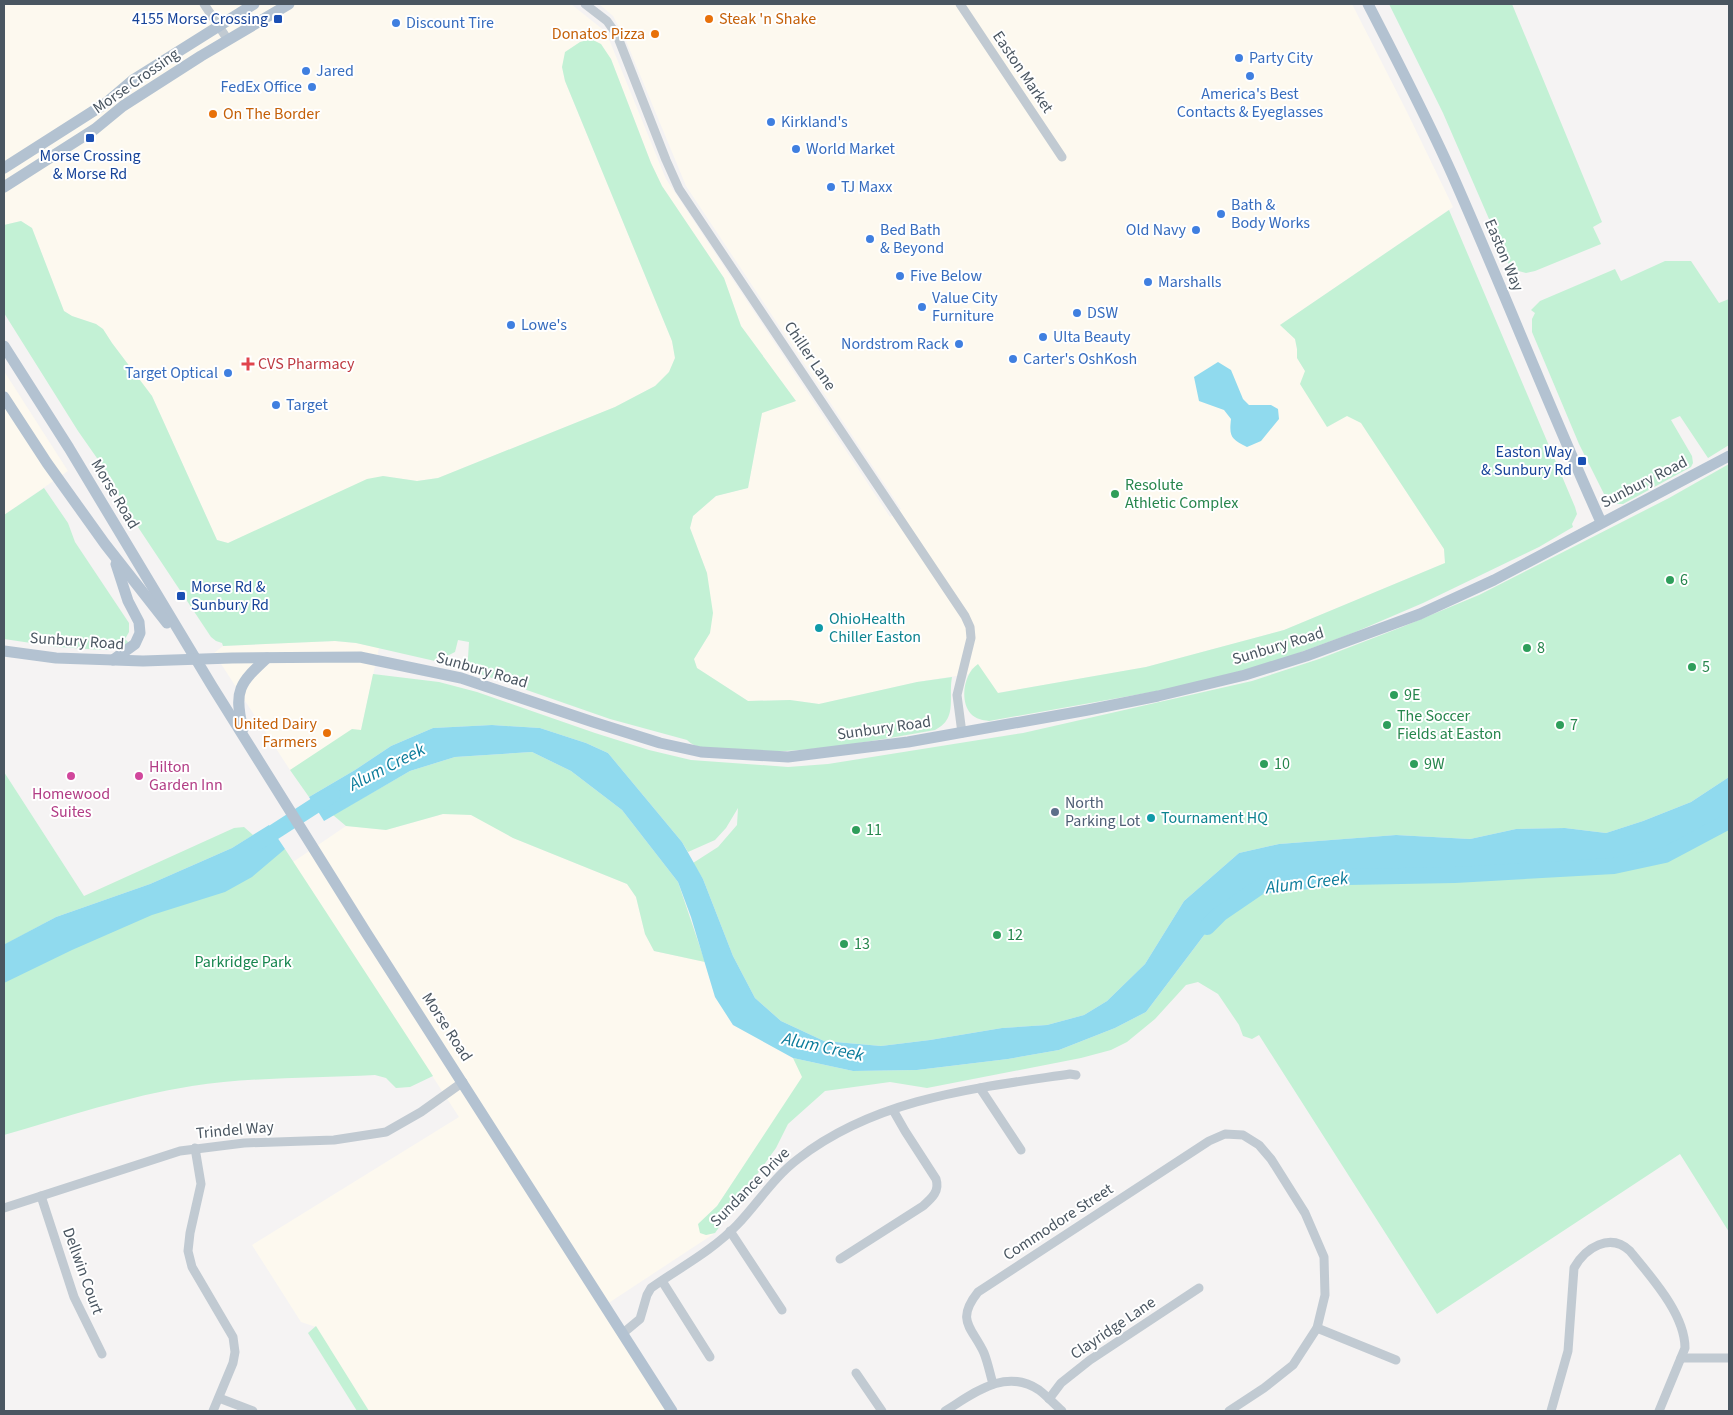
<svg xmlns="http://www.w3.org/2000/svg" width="1733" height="1415" font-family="'Source Sans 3',sans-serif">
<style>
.commercial{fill:#fdf9ef}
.green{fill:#c3f1d5}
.water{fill:#90daee}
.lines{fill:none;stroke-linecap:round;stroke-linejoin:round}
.river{stroke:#90daee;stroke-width:16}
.minor{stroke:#c1cad2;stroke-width:9}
.major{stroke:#b3c2d1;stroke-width:11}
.transit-dot{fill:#1a4fb4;stroke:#fff;stroke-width:2}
.food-dot{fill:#e8710a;stroke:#fff;stroke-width:2}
.shop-dot{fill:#3f7fe0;stroke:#fff;stroke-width:2}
.health-dot{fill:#e0444e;stroke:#fff;stroke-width:2}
.leisure-dot{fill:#2e9e5b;stroke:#fff;stroke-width:2}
.culture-dot{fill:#0f9aa8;stroke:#fff;stroke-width:2}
.hotel-dot{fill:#d1479c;stroke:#fff;stroke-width:2}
.service-dot{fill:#5c6f8a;stroke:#fff;stroke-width:2}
.labels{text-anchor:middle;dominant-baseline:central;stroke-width:4;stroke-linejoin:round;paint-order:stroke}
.transit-label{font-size:16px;fill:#164399;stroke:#fff;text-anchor:end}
.food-label{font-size:16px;fill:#c56008;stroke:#fff;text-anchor:start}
.shop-label{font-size:16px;fill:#366cbe;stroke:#fff;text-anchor:start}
.street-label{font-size:16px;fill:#4a5661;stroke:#fff}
.health-label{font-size:16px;fill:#be3a42;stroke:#fff;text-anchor:start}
.leisure-label{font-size:16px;fill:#27864d;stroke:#fff;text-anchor:start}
.culture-label{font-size:16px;fill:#0d838f;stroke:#fff;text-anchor:start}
.hotel-label{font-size:16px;fill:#b23c85;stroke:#fff;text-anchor:start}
.service-label{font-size:16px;fill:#4e5e75;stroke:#fff;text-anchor:start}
.park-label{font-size:16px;fill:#17864f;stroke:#fff}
.water-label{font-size:18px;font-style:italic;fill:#0c7c9b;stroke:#fff}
</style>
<rect width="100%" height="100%" fill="#f5f3f3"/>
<g class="commercial">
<polygon points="4,4 571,4 606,32 666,179 890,517 901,509 686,186 624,36 613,16 599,4 1352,4 1407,112 1453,207 1280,325 1295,339 1297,349 1297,358 1305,371 1328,427 1347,415 1361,423 1444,549 1445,563 1284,630 1146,667 997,693 972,668 969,674 917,682 819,704 790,700 748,701 697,668 694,659 710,633 707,573 690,528 693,516 716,496 748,488 762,413 796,401 741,326 724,278 662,186 651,163 611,59 562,67 565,81 672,341 675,358 669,372 655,386 615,407 438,478 417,481 383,476 228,543 217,540 152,396 112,343 103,329 96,324 72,316 64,311 32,228 21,221 4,225"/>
<polygon points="4,371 68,471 4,515"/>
<polygon points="335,641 356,643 379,648 361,730 352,730 290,770 214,653 223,646"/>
<polygon points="443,814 471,814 513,838 627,884 636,897 645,934 654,951 705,962 715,997 733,1025 793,1058 803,1077 717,1206 699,1224 706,1235 715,1233 604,1306 672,1411 369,1411 316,1327 301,1322 252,1245 459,1117 293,862 346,826 386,830"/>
</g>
<g class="green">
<polygon points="1389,4 1512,4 1602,222 1593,227 1601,244 1535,271 1526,273 1511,269 1512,267 1509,265 1443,113"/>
<path d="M591,39L601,44L611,59L651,163L662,186L724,278L741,326L796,401L762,413L748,488L716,496L693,516L690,528L707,573L713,613L710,633L694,659L697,668L748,701L790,700L819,704L917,682L952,677C948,698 958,719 935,730C864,742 792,758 719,749C707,748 696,749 687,740L610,719L466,669L464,666L468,658L469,642L458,640L455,652L447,656L451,662L448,664L356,643L335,641L223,646L222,643L216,641L211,637L122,503L113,481L78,431L4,313V225L21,221L32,228L64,311L72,316L96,324L103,329L112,343L152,396L217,540L228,543L367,479L383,476L417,481L438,478L615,407L655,386L669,372L675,358L672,341L565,81L562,67L565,52L580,42Z"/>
<path d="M1449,210L1575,507L1577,514L1572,524L1573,527L1539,547L1423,603L1353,633L1271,663L1180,687L989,721C982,720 976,719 971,714C959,701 964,673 978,664L998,693L1146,667L1284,630L1445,563L1444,549L1361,423L1347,416L1327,427L1300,384L1305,371L1297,358V349L1295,339L1280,325Z"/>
<polygon points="1665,261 1691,261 1719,303 1729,299 1729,445 1708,458 1680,416 1671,420 1692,456 1693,463 1691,467 1623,504 1608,504 1600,500 1605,496 1579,444 1532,332 1532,319 1535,313 1531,310 1540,301 1615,269 1621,281"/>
<polygon points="1729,464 1729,777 1691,802 1643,821 1606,833 1565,828 1516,829 1470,839 1396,835 1279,844 1239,853 1184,901 1145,964 1107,1001 1084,1015 1047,1025 1002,1028 930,1040 881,1046 824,1041 781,1021 755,998 733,956 703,879 693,863 718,847 737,825 738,808 726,828 715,840 688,852 682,842 608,753 586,743 540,728 492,725 433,728 391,746 355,770 309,797 290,770 352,729 361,730 373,674 439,682 477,692 595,733 649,750 691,760 788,767 828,764 1023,733 1252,681 1319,659 1402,627 1479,595 1669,498"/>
<polygon points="44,488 68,523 75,542 129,623 129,632 125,639 129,643 114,650 103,650 58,647 4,639 4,515"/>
<polygon points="532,752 571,771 622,810 678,882 705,962 654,951 645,934 636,897 627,884 513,838 471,815 443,814 386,830 346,826 333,815 410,771 455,757"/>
<polygon points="4,772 84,896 234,828 244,827 253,835 232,848 150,884 56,917 4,945"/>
<polygon points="1729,821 1729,1232 1680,1154 1437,1314 1259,1035 1252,1039 1243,1036 1239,1025 1218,994 1198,982 1186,985 1155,1019 1127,1042 1111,1050 1081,1058 927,1088 890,1082 825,1091 788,1124 776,1148 715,1233 706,1235 700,1233 698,1224 717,1206 802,1077 793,1058 853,1071 917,1070 1008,1059 1059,1050 1115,1028 1146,1012 1220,914 1261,886 1348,877 1455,875 1480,867 1566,862 1614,866 1665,855"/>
<path d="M285,849L433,1076L410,1087L396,1088L386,1078L375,1075C316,1078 251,1077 192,1086C128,1096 66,1117 4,1135V968Z"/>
<polygon points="316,1326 369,1411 357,1411 308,1333"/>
</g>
<g class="water">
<path d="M1218,362L1231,370L1243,399L1249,405H1271L1278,409L1279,419L1261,441L1247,447C1231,439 1229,437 1231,419L1224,410L1199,401L1194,377Z"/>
<polygon points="492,725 540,728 586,743 608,753 682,842 703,879 733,956 755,998 781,1021 824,1041 881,1046 930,1040 1002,1028 1047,1025 1084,1015 1107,1001 1145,964 1184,901 1239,853 1279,844 1396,835 1470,839 1516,829 1565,828 1606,833 1643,821 1691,802 1729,777 1729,821 1665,855 1614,866 1566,862 1480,867 1455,875 1348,877 1261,886 1220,914 1146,1012 1115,1028 1059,1050 1008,1059 917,1070 853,1071 793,1058 733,1025 715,997 691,917 678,882 622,810 571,771 532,752 455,757 410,771 324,821 309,797 355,770 391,746 433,728"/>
<polygon points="269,825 285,849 252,877 225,892 152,915 72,950 4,983 5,944 56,917 150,884 232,848"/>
</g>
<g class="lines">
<g class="river">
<polyline points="257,843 333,794"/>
<polyline points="1207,927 1220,914 1261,886 1348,877 1455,875 1614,866 1665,855 1729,821"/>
</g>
<g class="minor">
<polyline points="204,4 228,40"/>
<polyline points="585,4 607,21 617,35 666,160 679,189 965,616 970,627 971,638 957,695 962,733"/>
<polyline points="960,4 1062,157"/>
<polyline points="980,1088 1021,1150"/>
<polyline points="195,1148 201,1184 190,1233 188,1251 192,1267 233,1337 235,1352 233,1363 213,1411"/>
<polyline points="41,1196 74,1297 102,1354"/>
<polyline points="4,1208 180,1151 244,1143 334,1140 386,1132 421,1112 463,1082"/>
<polyline points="730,1231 782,1310"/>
<path d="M840,1259L923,1206C932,1198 940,1191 936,1179L905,1131L893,1110"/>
<polyline points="662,1281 710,1357"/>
<polyline points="1317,1328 1396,1360"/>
<path d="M622,1334L640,1319L647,1295L651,1288C679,1268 712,1251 737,1225C758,1203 774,1177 798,1159C876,1098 976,1088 1070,1074L1076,1075"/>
<polyline points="1681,1358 1729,1358"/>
<polyline points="856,1373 882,1411"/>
<path d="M993,1384C990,1374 988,1363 984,1353C972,1327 955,1321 978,1292L1209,1141L1225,1134L1243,1135L1259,1145L1271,1159L1305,1213L1324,1257L1325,1295L1317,1328L1293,1365L1264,1388L1229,1411"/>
<polyline points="219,1398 253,1411"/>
<polyline points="1049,1399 1061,1383 1090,1360 1199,1288"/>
<path d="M945,1411C973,1394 1005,1367 1039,1390C1047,1396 1054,1404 1062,1411"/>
<path d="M1551,1411L1568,1351L1574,1268C1585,1248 1610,1232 1630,1251C1651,1277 1685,1314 1685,1348L1659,1411"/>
</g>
<g class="major">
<path d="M1368,4C1397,60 1426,116 1452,174C1503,289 1549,407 1601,522"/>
<polyline points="4,168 106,103 133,80 254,4"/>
<polyline points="4,187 95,129 123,106 201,56 289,4"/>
<polyline points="4,346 69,448 212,686 367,934 672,1411"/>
<polyline points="4,397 47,463 105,544 167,623"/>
<polyline points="4,651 56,658 143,661 232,658 360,657 461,678 593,722 660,743 701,752 788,757 908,742 1088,710 1158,696 1245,675 1306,656 1420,614 1494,580 1729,456"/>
<polyline points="113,660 135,644 140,633 139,622 128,601 116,564"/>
<path d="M243,729C233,690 240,683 267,658"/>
</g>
</g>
<g class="transit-dot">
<rect x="273" y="14" width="10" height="10" rx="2.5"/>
<rect x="85" y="133" width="10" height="10" rx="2.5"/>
<rect x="1577" y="456" width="10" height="10" rx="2.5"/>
<rect x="176" y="591" width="10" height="10" rx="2.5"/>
</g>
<g class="food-dot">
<circle cx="709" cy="19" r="5"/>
<circle cx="655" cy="34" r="5"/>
<circle cx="213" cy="114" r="5"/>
<circle cx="327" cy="733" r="5"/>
</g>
<g class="shop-dot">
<circle cx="396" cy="23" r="5"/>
<circle cx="1239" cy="58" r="5"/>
<circle cx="306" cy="71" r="5"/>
<circle cx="1250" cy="76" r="5"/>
<circle cx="312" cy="87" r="5"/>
<circle cx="771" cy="122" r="5"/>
<circle cx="796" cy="149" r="5"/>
<circle cx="831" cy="187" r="5"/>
<circle cx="1221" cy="214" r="5"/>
<circle cx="1196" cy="230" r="5"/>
<circle cx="870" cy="239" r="5"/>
<circle cx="900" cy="276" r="5"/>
<circle cx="1148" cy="282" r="5"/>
<circle cx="922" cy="307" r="5"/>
<circle cx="1077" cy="313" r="5"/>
<circle cx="511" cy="325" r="5"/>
<circle cx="1043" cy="337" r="5"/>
<circle cx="959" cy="344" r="5"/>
<circle cx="1013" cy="359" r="5"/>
<circle cx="228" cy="373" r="5"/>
<circle cx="276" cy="405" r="5"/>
</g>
<path class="health-dot" d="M245.5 356.5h5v5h5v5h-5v5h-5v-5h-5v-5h5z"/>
<g class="leisure-dot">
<circle cx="1115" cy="494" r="5"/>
<circle cx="1670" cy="580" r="5"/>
<circle cx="1527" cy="648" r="5"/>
<circle cx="1692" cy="667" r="5"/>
<circle cx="1394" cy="695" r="5"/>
<circle cx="1387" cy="725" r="5"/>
<circle cx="1560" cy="725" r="5"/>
<circle cx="1264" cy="764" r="5"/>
<circle cx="1414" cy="764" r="5"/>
<circle cx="856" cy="830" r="5"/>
<circle cx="997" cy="935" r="5"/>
<circle cx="844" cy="944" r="5"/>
</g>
<g class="culture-dot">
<circle cx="819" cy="628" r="5"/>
<circle cx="1151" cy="818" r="5"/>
</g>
<g class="hotel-dot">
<circle cx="71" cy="776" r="5"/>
<circle cx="139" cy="776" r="5"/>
</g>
<circle class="service-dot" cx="1055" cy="812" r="5"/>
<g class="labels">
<g class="transit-label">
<text x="268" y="19">4155 Morse Crossing</text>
<text x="90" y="156" text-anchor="middle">Morse Crossing<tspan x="90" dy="18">&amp; Morse Rd</tspan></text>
<text x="1572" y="452">Easton Way<tspan x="1572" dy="18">&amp; Sunbury Rd</tspan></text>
<text x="191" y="587" text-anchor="start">Morse Rd &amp;<tspan x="191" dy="18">Sunbury Rd</tspan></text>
</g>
<g class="food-label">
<text x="719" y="19">Steak 'n Shake</text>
<text x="645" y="34" text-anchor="end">Donatos Pizza</text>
<text x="223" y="114">On The Border</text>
<text x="317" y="724" text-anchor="end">United Dairy<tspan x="317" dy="18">Farmers</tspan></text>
</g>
<g class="shop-label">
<text x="406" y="23">Discount Tire</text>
<text x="1249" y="58">Party City</text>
<text x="316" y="71">Jared</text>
<text x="302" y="87" text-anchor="end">FedEx Office</text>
<text x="1250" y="94" text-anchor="middle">America's Best<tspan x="1250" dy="18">Contacts &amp; Eyeglasses</tspan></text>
<text x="781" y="122">Kirkland's</text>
<text x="806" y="149">World Market</text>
<text x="841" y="187">TJ Maxx</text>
<text x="1231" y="205">Bath &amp;<tspan x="1231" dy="18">Body Works</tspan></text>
<text x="880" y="230">Bed Bath<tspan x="880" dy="18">&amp; Beyond</tspan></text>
<text x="1186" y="230" text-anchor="end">Old Navy</text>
<text x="910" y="276">Five Below</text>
<text x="1158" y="282">Marshalls</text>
<text x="932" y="298">Value City<tspan x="932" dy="18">Furniture</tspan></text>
<text x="1087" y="313">DSW</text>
<text x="521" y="325">Lowe's</text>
<text x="1053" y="337">Ulta Beauty</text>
<text x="949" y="344" text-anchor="end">Nordstrom Rack</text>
<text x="1023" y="359">Carter's OshKosh</text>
<text x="218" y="373" text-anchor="end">Target Optical</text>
<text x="286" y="405">Target</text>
</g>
<g class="street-label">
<text transform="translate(1023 72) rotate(56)">Easton Market</text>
<text transform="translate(136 81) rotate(-35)">Morse Crossing</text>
<text transform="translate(1504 255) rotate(67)">Easton Way</text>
<text transform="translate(810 356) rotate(56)">Chiller Lane</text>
<text transform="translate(1644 482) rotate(-27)">Sunbury Road</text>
<text transform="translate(115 494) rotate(59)">Morse Road</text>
<text transform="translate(77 641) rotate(4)">Sunbury Road</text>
<text transform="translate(1278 646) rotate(-17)">Sunbury Road</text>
<text transform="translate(482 670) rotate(16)">Sunbury Road</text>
<text transform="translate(884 728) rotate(-8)">Sunbury Road</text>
<text transform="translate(447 1027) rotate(57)">Morse Road</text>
<text transform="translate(235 1130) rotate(-5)">Trindel Way</text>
<text transform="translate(750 1187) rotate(-45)">Sundance Drive</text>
<text transform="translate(1058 1222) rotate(-33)">Commodore Street</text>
<text transform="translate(83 1271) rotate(70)">Dellwin Court</text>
<text transform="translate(1113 1328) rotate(-34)">Clayridge Lane</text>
</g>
<g class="health-label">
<text x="258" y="364">CVS Pharmacy</text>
</g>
<g class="leisure-label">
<text x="1125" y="485">Resolute<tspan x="1125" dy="18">Athletic Complex</tspan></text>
<text x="1680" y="580">6</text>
<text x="1537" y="648">8</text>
<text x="1702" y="667">5</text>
<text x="1404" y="695">9E</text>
<text x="1397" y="716">The Soccer<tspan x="1397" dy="18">Fields at Easton</tspan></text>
<text x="1570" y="725">7</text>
<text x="1274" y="764">10</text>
<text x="1424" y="764">9W</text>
<text x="866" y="830">11</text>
<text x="1007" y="935">12</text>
<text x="854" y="944">13</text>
</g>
<g class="culture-label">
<text x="829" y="619">OhioHealth<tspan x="829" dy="18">Chiller Easton</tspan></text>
<text x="1161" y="818">Tournament HQ</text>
</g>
<g class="hotel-label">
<text x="149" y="767">Hilton<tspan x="149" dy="18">Garden Inn</tspan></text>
<text x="71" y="794" text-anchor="middle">Homewood<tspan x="71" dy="18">Suites</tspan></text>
</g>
<g class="service-label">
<text x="1065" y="803">North<tspan x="1065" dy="18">Parking Lot</tspan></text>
</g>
<g class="park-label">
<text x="243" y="962">Parkridge Park</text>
</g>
<g class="water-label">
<text transform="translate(387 767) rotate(-27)">Alum Creek</text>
<text transform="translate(1307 883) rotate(-7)">Alum Creek</text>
<text transform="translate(823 1047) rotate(12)">Alum Creek</text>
</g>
</g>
<rect width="1733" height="1415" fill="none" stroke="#4a5661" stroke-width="10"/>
</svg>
